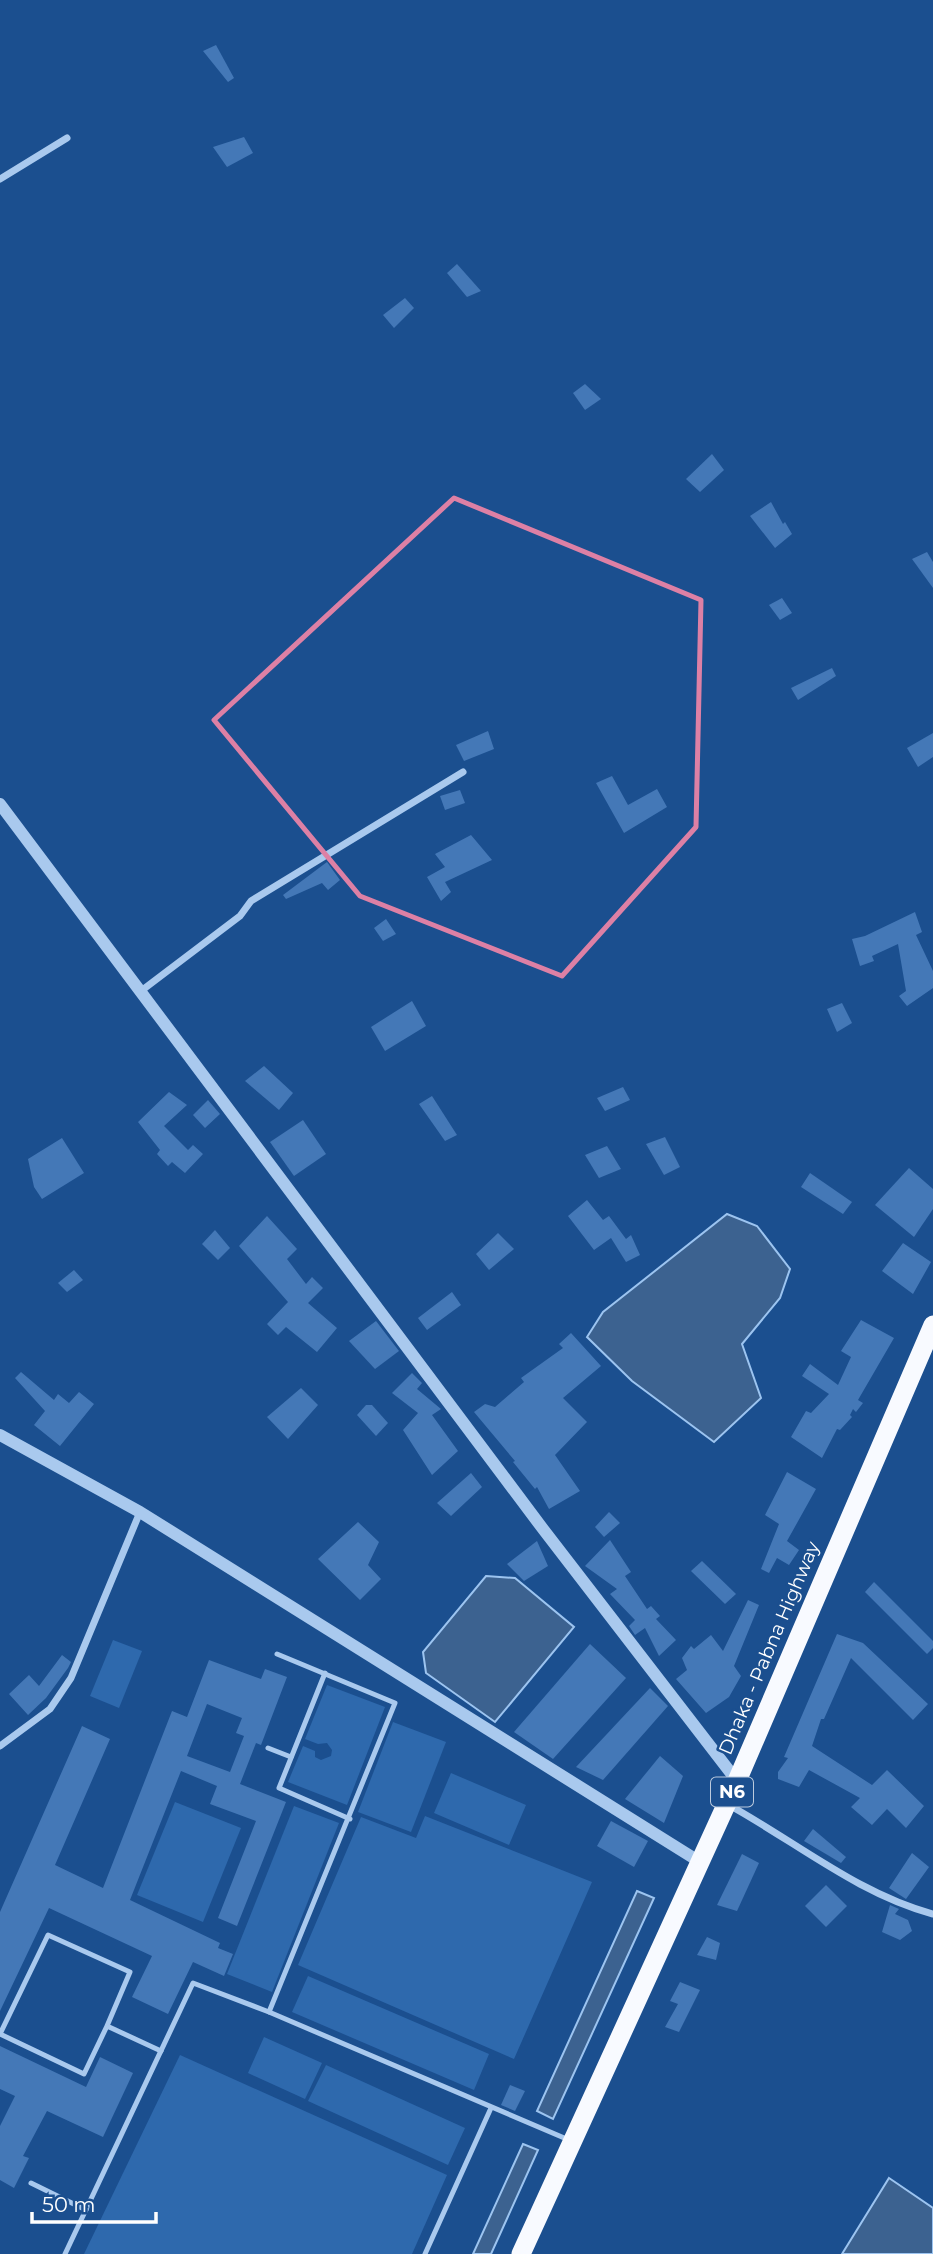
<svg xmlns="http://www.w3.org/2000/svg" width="933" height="2254" font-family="Montserrat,sans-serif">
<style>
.green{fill:#2e69ad}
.water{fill:#3c6290;stroke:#9cc4f0;stroke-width:2}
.building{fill:#4478b7;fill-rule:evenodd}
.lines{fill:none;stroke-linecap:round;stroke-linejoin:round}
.service{stroke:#a9c9ee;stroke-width:5}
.minor{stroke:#a9c9ee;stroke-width:7}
.tertiary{stroke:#a9c9ee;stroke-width:12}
.trunk{stroke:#f8faff;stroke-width:19}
.marked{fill:none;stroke:#dd80a5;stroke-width:5;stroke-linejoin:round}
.labels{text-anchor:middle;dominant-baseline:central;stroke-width:5;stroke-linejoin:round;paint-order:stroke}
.shield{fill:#1b4f8f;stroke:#bbcadd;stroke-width:2}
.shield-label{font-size:18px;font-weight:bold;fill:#fff}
.street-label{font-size:19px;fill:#fff;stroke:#1b4f8f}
</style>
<rect width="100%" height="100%" fill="#1b4f8f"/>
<g class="green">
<polygon points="113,1640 142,1651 119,1708 90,1696"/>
<polygon points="327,1685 385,1707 347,1805 288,1782 303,1746 315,1751 315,1757 321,1760 331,1756 332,1750 327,1743 318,1744 305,1739"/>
<polygon points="393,1722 446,1742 411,1832 358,1812"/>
<polygon points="451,1773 526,1805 509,1845 434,1813"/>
<polygon points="175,1802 241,1828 203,1922 137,1895"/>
<polygon points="294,1806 339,1823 272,1992 227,1974"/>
<polygon points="425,1816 592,1882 514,2059 298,1965 361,1817 416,1838"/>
<polygon points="308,1976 489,2054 474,2090 292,2012"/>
<polygon points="264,2037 322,2063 305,2099 248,2073"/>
<polygon points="180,2055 447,2175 412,2254 84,2254"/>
<polygon points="326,2065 465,2128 448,2165 308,2101"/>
</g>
<g class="water">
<polygon points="727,1214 757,1226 790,1269 780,1298 742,1344 761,1398 714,1442 632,1381 587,1337 603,1312"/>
<polygon points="486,1576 515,1578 574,1627 495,1722 426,1673 423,1652"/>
<polygon points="637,1891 654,1898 553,2119 537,2111"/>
<polygon points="523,2144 538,2150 491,2254 473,2254"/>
<polygon points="889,2178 933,2208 933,2254 842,2254"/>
</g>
<g class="building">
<polygon points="216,45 234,78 228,82 203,51"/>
<polygon points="244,137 253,153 227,167 213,147"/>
<polygon points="457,264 481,291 467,297 447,273"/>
<polygon points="405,298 414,308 394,328 383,315"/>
<polygon points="585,384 601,399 585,410 573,393"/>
<polygon points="712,454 724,470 700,492 686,479"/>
<polygon points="771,502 783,524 785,522 792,534 775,548 750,516"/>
<polygon points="927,552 933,562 933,588 912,559"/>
<polygon points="782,598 792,613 780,620 769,605"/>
<polygon points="832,668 836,676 798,700 791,688"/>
<polygon points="488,731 494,749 464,761 456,745"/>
<polygon points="933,733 933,757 918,767 907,748"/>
<polygon points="612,776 628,805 657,789 667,807 624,833 596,783"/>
<polygon points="460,790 465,803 445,810 440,796"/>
<polygon points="471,835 492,860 445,882 451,892 441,901 427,877 445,867 435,854"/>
<polygon points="327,862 340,880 328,890 322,883 286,899 283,895"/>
<polygon points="915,912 922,932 916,935 933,971 933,988 907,1006 899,996 906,991 898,944 872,956 874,961 860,966 852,939 865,936"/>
<polygon points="386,919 396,934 383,941 374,928"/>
<polygon points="412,1001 426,1026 385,1051 371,1027"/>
<polygon points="842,1003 852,1023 837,1032 827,1009"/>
<polygon points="264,1066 293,1093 279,1110 245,1081"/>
<polygon points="623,1087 630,1100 605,1111 597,1098"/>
<polygon points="169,1092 187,1105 164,1126 188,1150 193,1145 203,1154 185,1173 172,1162 168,1166 157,1154 160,1150 138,1122"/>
<polygon points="432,1096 457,1135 445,1141 419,1104"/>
<polygon points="208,1100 220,1114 205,1128 193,1115"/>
<polygon points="303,1120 326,1154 294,1176 270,1142"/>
<polygon points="665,1137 680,1167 664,1175 646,1144"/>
<polygon points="62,1138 84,1173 42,1199 34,1187 28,1159"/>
<polygon points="607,1146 621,1169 599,1178 585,1155"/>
<polygon points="909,1168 933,1189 933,1209 914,1237 875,1205"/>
<polygon points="810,1173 852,1202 843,1214 801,1187"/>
<polygon points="587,1200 603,1220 609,1216 626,1239 631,1235 640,1255 626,1262 611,1238 594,1250 568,1216"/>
<polygon points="267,1216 297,1249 287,1259 306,1284 312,1277 323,1288 308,1303 337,1328 317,1352 286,1327 278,1335 267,1324 288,1302 239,1246"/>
<polygon points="215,1230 230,1248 218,1260 202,1244"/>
<polygon points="498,1233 514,1249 489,1270 476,1254"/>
<polygon points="903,1243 931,1262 913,1294 882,1271"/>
<polygon points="74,1270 83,1280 67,1292 58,1283"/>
<polygon points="452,1292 461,1305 427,1330 418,1318"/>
<polygon points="861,1320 894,1338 858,1400 863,1403 856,1412 853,1409 850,1415 852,1417 840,1430 837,1429 822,1458 791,1437 806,1411 811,1413 829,1394 802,1376 810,1364 838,1385 851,1357 841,1351"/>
<polygon points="376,1321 399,1351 375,1369 349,1341"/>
<polygon points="571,1333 601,1366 563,1398 587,1422 555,1455 580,1491 549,1509 537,1487 535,1489 513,1462 515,1461 474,1412 485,1404 495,1407 524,1382 521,1378 563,1348 559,1344"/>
<polygon points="21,1372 54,1400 58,1394 69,1403 79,1392 94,1404 60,1446 34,1425 45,1411 15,1378"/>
<polygon points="412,1373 422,1383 417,1389 441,1409 432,1415 458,1451 432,1475 403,1430 418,1413 392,1393"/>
<polygon points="301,1388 318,1405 288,1439 267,1417"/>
<polygon points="366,1405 372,1405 388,1423 376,1436 357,1415"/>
<polygon points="787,1472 816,1489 787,1541 799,1550 789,1565 777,1558 769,1573 761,1569 779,1524 765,1515"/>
<polygon points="471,1473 482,1487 451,1516 437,1503"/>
<polygon points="609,1512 620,1523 604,1537 595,1527"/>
<polygon points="358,1522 379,1542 368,1565 381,1579 360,1600 318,1559"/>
<polygon points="610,1540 631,1572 625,1576 647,1609 651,1606 660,1616 656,1619 676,1640 659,1656 645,1628 635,1635 629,1626 635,1620 610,1594 617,1589 585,1566"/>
<polygon points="537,1541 548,1566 524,1581 507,1564"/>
<polygon points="702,1561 736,1594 725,1604 691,1571"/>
<polygon points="874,1582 933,1641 933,1648 927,1654 865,1592"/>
<polygon points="748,1600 759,1605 734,1666 741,1676 729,1697 706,1713 676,1679 687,1670 682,1658 691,1646 694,1649 711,1635 723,1651"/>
<polygon points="837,1634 863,1643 928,1704 913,1720 851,1658 824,1719 821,1719 812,1746 872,1785 887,1770 924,1806 906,1828 887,1809 872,1825 851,1807 860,1798 809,1770 799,1787 778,1779 778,1772 788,1758 784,1757"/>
<polygon points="590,1644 626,1678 553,1759 514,1732"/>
<polygon points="62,1655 71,1662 68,1668 46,1698 28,1715 9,1694 29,1675 39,1686"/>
<path d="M209,1660L261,1679L265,1669L287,1677L261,1745L256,1743L240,1784L286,1802L237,1926L218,1918L256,1821L210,1804L217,1786L181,1771L130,1900L220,1943L218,1948L233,1954L224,1976L193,1962L168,2014L132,1997L152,1956L49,1908L0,2011V1912L82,1726L110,1739L55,1865L103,1888L172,1711L187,1717ZM207,1704L242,1718L236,1733L244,1736L230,1772L187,1756Z"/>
<polygon points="650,1688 668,1706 603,1780 576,1767"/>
<polygon points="660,1756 683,1776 664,1823 625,1799"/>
<polygon points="611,1821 648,1841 634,1867 597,1846"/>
<polygon points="813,1829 846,1857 841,1863 804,1841"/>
<polygon points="912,1853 929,1867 906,1899 889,1888"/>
<polygon points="742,1854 759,1863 737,1911 717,1905"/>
<polygon points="826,1885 847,1906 826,1927 805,1906"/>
<polygon points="890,1905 899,1909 895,1914 908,1920 912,1931 900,1940 882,1932"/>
<polygon points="707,1937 720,1943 716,1960 697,1955"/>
<polygon points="680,1982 700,1990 679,2032 665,2027 678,2004 670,2001"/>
<polygon points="0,2046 86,2087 100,2057 133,2073 103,2137 47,2111 23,2156 29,2158 14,2188 0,2180 0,2126 15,2096 0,2089"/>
<polygon points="510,2085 525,2091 515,2111 501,2105"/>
</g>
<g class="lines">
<g class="service">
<polyline points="325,1673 279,1788 350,1819"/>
<polyline points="268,1748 291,1757"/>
<polyline points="269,2012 395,1703 277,1654"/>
<polyline points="107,2026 84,2074 0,2034 48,1935 130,1972 107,2026 161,2051"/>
<polyline points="31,2183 86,2210"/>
<polyline points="65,2254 193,1983 269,2012 569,2140"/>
<polyline points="425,2254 491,2108"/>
</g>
<g class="minor">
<polyline points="0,179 67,138"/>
<polyline points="141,991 240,916 251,901 463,772"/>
<polyline points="0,1746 50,1709 71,1678 140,1512"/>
<path d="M727,1804C795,1841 858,1894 933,1914"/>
</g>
<g class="tertiary">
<polyline points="0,804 543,1529 737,1781"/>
<polyline points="0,1435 140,1512 700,1862"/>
</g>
<polyline class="trunk" points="521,2254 737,1781 933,1325"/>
</g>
<path class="marked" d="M454,498L701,600L696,827L562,976L360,896L214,720Z"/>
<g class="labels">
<rect class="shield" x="711" y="1777.5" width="42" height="29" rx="5"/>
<g class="shield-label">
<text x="732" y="1792">N6</text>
</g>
<g class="street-label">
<text transform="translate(769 1648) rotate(-67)">Dhaka - Pabna Highway</text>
</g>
</g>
<path d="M32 2212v10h124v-10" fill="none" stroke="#ffffff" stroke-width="3.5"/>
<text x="42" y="2212" font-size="21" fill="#ffffff" stroke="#1b4f8f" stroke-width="5" paint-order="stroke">50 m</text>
</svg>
